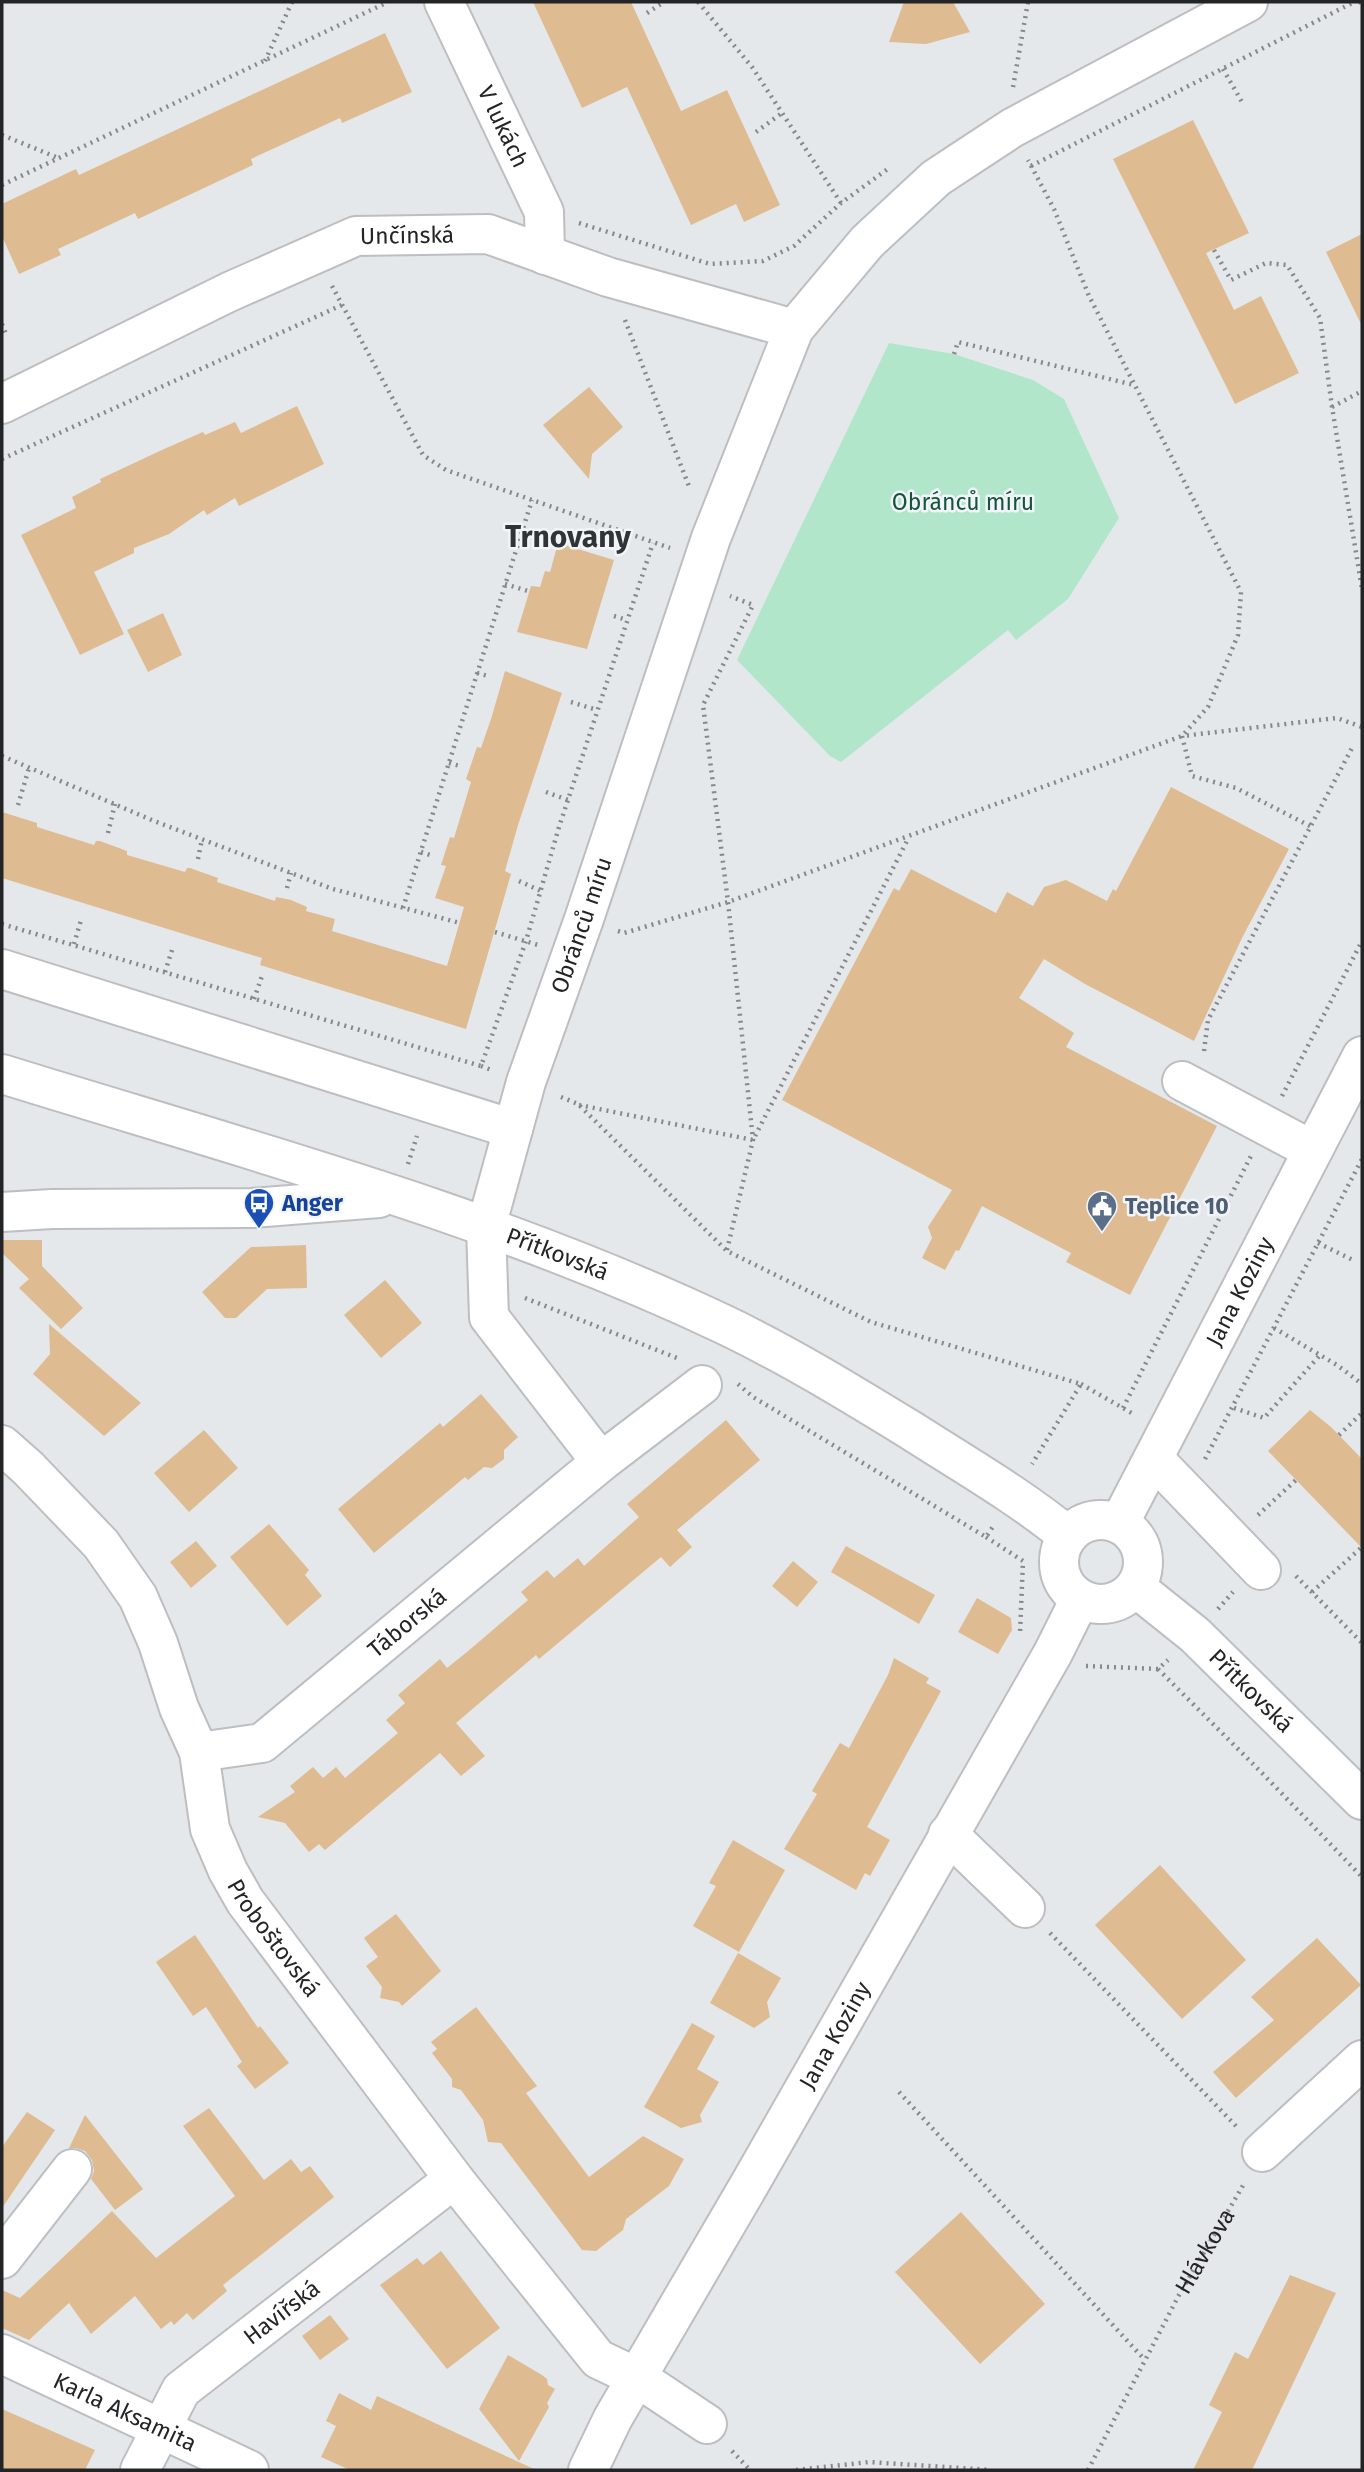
<svg xmlns="http://www.w3.org/2000/svg" width="1364" height="2472" font-family="'Fira Sans',sans-serif">
<style>
.green{fill:#b2e6ca}
.building{fill:#debb90}
.lines{fill:none;stroke-linecap:round;stroke-linejoin:round}
.minor-casing{stroke:#bbbfc3;stroke-width:42}
.path{stroke:#86888b;stroke-width:4.5;stroke-dasharray:2 5;stroke-linecap:butt}
.minor{stroke:#fff;stroke-width:38}
.labels{text-anchor:middle;dominant-baseline:central;stroke-width:5;stroke-linejoin:round;paint-order:stroke}
.street-label{font-size:23px;fill:#232426;stroke:#f1f5f9}
.park-label{font-size:23px;fill:#14563a;stroke:#f1f5f9}
.transit-label{font-size:23px;font-weight:bold;fill:#164399;stroke:#f1f5f9;text-anchor:start}
.service-label{font-size:23px;font-weight:bold;fill:#4e5e75;stroke:#f1f5f9;text-anchor:start}
.district-label{font-size:30px;font-weight:bold;fill:#313437;stroke:#f1f5f9}
</style>
<rect width="100%" height="100%" fill="#e4e8eb"/>
<polygon class="green" points="889,343 954,354 1033,380 1064,399 1119,518 1068,599 1016,640 1008,630 841,762 830,756 737,660"/>
<g class="building">
<polygon points="533,2 631,2 681,111 727,90 780,205 744,222 736,204 691,225 627,87 582,108"/>
<polygon points="904,2 953,2 970,32 926,44 889,42"/>
<polygon points="385,33 412,92 342,123 340,118 251,159 253,165 138,219 135,213 103,228 58,249 61,255 19,274 2,236 2,204 76,169 79,175"/>
<polygon points="1193,120 1249,233 1206,253 1234,310 1261,296 1299,373 1235,404 1113,159"/>
<polygon points="1362,234 1362,326 1326,252"/>
<polygon points="589,387 623,427 592,454 589,479 543,425"/>
<polygon points="297,406 324,464 239,506 235,498 207,515 204,510 169,534 134,548 134,553 94,572 124,634 80,655 21,535 76,508 72,497 101,482 100,479 164,449 203,432 205,435 235,422 241,433"/>
<polygon points="558,543 614,560 587,649 517,632 531,586 540,587 545,571 550,572"/>
<polygon points="163,613 182,655 148,672 127,630"/>
<polygon points="505,671 562,693 518,825 505,871 511,874 466,1029 260,965 262,958 2,878 2,812 37,823 37,827 94,845 96,841 100,841 127,851 127,855 185,872 187,868 190,868 218,878 217,882 275,901 276,897 291,900 307,907 306,911 335,919 332,931 447,966 464,907 435,898 446,866 441,865 450,837 454,838 471,782 466,779 477,747 481,748 491,719"/>
<polygon points="1171,787 1289,849 1242,938 1194,1041 1085,984 1044,959 1019,998 1074,1033 1066,1047 1217,1126 1130,1295 1066,1262 1071,1253 982,1206 959,1251 956,1250 945,1270 922,1258 932,1238 928,1227 952,1190 782,1100 894,888 899,891 911,869 996,913 1007,892 1033,906 1044,887 1066,880 1107,901 1113,889 1116,891"/>
<polygon points="2,1240 42,1240 42,1266 83,1308 61,1329 19,1288 29,1279 2,1253"/>
<polygon points="306,1245 307,1288 267,1289 236,1318 225,1318 202,1292 251,1247"/>
<polygon points="385,1280 422,1323 381,1358 344,1315"/>
<polygon points="49,1324 141,1403 104,1436 33,1374 50,1354"/>
<polygon points="481,1394 518,1437 504,1450 504,1459 492,1468 484,1467 468,1480 465,1477 374,1553 338,1509 440,1423 443,1427"/>
<polygon points="1310,1410 1331,1427 1362,1459 1362,1548 1268,1451"/>
<polygon points="726,1420 760,1460 677,1530 692,1547 670,1567 661,1557 539,1659 536,1655 456,1723 485,1756 461,1776 440,1753 325,1850 319,1844 309,1852 285,1823 258,1817 295,1792 290,1786 313,1767 323,1778 336,1767 345,1778 398,1733 386,1720 405,1703 398,1695 440,1659 447,1668 467,1652 528,1600 521,1592 547,1570 554,1578 578,1558 584,1566 639,1517 627,1504"/>
<polygon points="204,1430 238,1468 189,1512 154,1473"/>
<polygon points="269,1524 309,1570 305,1575 322,1596 287,1626 230,1557"/>
<polygon points="196,1541 217,1566 191,1588 170,1562"/>
<polygon points="846,1546 935,1595 919,1624 831,1572"/>
<polygon points="793,1561 818,1582 797,1607 772,1586"/>
<polygon points="977,1598 1011,1618 1012,1630 998,1654 958,1632"/>
<polygon points="894,1658 929,1678 926,1683 941,1691 867,1827 890,1840 870,1876 865,1873 856,1890 784,1849 817,1794 812,1791 840,1743 849,1748 888,1675"/>
<polygon points="733,1840 785,1870 739,1952 693,1926 716,1886 709,1883"/>
<polygon points="1160,1865 1246,1960 1182,2019 1095,1925"/>
<polygon points="396,1914 441,1971 402,2006 399,2002 380,1998 382,1987 366,1966 378,1957 364,1938"/>
<polygon points="195,1935 258,2028 260,2026 289,2063 255,2089 237,2066 242,2062 206,2007 193,2016 156,1962"/>
<polygon points="1317,1938 1361,1985 1236,2098 1213,2072 1274,2020 1251,1997"/>
<polygon points="738,1953 781,1978 767,2002 770,2017 754,2028 710,2003"/>
<polygon points="476,2007 537,2086 526,2093 589,2177 643,2136 684,2159 669,2186 626,2219 623,2230 596,2251 582,2250 501,2143 488,2142 483,2120 461,2090 452,2087 452,2079 432,2053 437,2049 431,2042"/>
<polygon points="692,2023 715,2036 697,2069 719,2082 700,2115 702,2122 681,2128 644,2107"/>
<polygon points="209,2108 264,2180 291,2159 301,2172 310,2166 334,2197 223,2285 227,2291 193,2320 187,2313 174,2325 171,2321 161,2329 135,2296 91,2334 69,2303 29,2340 2,2328 2,2290 20,2298 112,2211 156,2258 235,2196 183,2126"/>
<polygon points="27,2112 55,2130 2,2208 2,2147"/>
<polygon points="85,2115 143,2189 115,2210 91,2179 94,2171 92,2160 85,2151 76,2148 69,2148"/>
<polygon points="961,2212 1045,2304 980,2364 895,2272"/>
<polygon points="441,2251 500,2328 447,2369 380,2285 417,2258 423,2265"/>
<polygon points="1290,2275 1336,2293 1252,2470 1193,2470 1222,2412 1209,2405 1235,2352 1248,2359"/>
<polygon points="330,2315 349,2339 320,2360 302,2336"/>
<polygon points="508,2355 542,2375 547,2379 548,2385 555,2389 547,2403 549,2407 519,2461 479,2409"/>
<polygon points="339,2393 371,2410 377,2396 536,2470 350,2470 321,2457 336,2426 326,2421"/>
<polygon points="2,2409 95,2450 85,2470 2,2470"/>
</g>
<g class="lines">
<g class="minor-casing">
<g id="minor">
<path id="s2" d="M444,2L544,212L545,255"/>
<path id="s3" d="M2,404L229,292L356,236L488,234L608,277L794,329"/>
<polyline points="2,969 513,1129"/>
<path id="s4" d="M2,1074C244,1149 493,1215 723,1324C788,1355 850,1393 912,1431C965,1465 1019,1496 1068,1536"/>
<polyline points="1182,1081 1312,1150"/>
<polyline points="2,1212 52,1209 252,1208 379,1198"/>
<path id="s5" d="M2,1445L28,1468L101,1544L138,1597L158,1643L179,1708L199,1752L210,1829L228,1871L245,1901L454,2179L598,2359L638,2378L707,2424"/>
<polyline points="1154,1459 1261,1570"/>
<polyline points="601,1462 702,1385"/>
<circle cx="1101" cy="1562" r="42"/>
<path id="s6" d="M1119,1524L1362,1056"/>
<path id="s7" d="M1135,1587L1195,1635L1362,1800"/>
<path id="s8" d="M199,1752L262,1743L601,1462L489,1317L486,1227L526,1082L584,919L711,538L794,329L867,242L936,178L1012,128L1248,2"/>
<polyline points="948,1834 1025,1908"/>
<polyline points="1262,2152 1362,2060"/>
<polyline points="2,2259 72,2169"/>
<path id="s9" d="M2,2354L249,2470"/>
<path id="s10" d="M140,2470L181,2390L454,2179"/>
<path id="s11" d="M588,2470L613,2418L752,2180L1053,1653L1080,1599"/>
</g>
</g>
<g class="path">
<polyline points="698,2 752,67 841,203"/>
<polyline points="1359,2 1362,3"/>
<polyline points="647,13 664,2"/>
<polyline points="265,61 292,2"/>
<polyline points="1223,69 1242,102"/>
<polyline points="1013,87 1028,2"/>
<polyline points="756,132 782,113"/>
<polyline points="2,135 56,157"/>
<polyline points="1031,166 1354,2"/>
<polyline points="2,185 388,2"/>
<polyline points="579,223 710,264 763,261 794,246 841,203 889,168"/>
<polyline points="1214,250 1231,280 1266,263 1287,265 1320,318 1332,407 1362,589"/>
<polyline points="332,286 423,455 446,470 670,548"/>
<polyline points="625,320 690,489"/>
<polyline points="2,324 6,334"/>
<polyline points="954,354 958,342 1134,385"/>
<polyline points="1332,407 1362,391"/>
<polyline points="2,459 342,305"/>
<polyline points="505,584 528,591"/>
<polyline points="614,616 627,620"/>
<polyline points="477,673 488,676"/>
<polyline points="571,702 597,710"/>
<polyline points="2,756 154,821 333,889 460,923"/>
<polyline points="449,763 460,766"/>
<polyline points="546,792 568,800"/>
<polyline points="18,805 29,768"/>
<polyline points="1310,826 1236,788 1192,776 1182,736 1337,718 1362,727"/>
<polyline points="108,833 115,804"/>
<polyline points="421,852 433,856"/>
<polyline points="198,859 202,839"/>
<polyline points="519,881 541,891"/>
<polyline points="287,888 291,873"/>
<polyline points="403,908 532,500"/>
<polyline points="2,924 481,1066 526,941 559,827 653,543"/>
<polyline points="618,931 624,933 728,902 1182,736 1208,707 1238,635 1241,592 1089,296 1054,209 1028,160"/>
<polyline points="495,932 538,945"/>
<polyline points="74,944 81,920"/>
<polyline points="165,972 173,947"/>
<polyline points="254,999 262,976"/>
<polyline points="1204,1051 1208,1020 1352,748"/>
<polyline points="481,1066 494,1071"/>
<polyline points="1282,1096 1362,941"/>
<polyline points="561,1097 578,1104 727,1251 871,1322 1081,1384 1032,1464"/>
<polyline points="579,1105 753,1140 908,839"/>
<polyline points="408,1164 417,1136"/>
<polyline points="1318,1243 1355,1261"/>
<polyline points="727,1250 753,1140 728,902 703,705 753,605 730,596"/>
<polyline points="525,1298 677,1358"/>
<polyline points="1274,1328 1337,1365 1362,1384"/>
<polyline points="738,1384 753,1397 986,1537 994,1525"/>
<polyline points="1081,1384 1135,1415"/>
<polyline points="1123,1408 1251,1156"/>
<polyline points="1234,1408 1264,1418 1320,1355"/>
<polyline points="1339,1435 1362,1413"/>
<polyline points="1205,1459 1362,1159"/>
<polyline points="1258,1515 1296,1480"/>
<polyline points="986,1537 1023,1561 1020,1633 1022,1634"/>
<polyline points="1296,1576 1362,1643"/>
<polyline points="1312,1592 1362,1547"/>
<polyline points="1218,1609 1233,1592"/>
<polyline points="1086,1666 1158,1669 1168,1660"/>
<polyline points="1158,1669 1263,1774 1362,1877"/>
<polyline points="1050,1933 1236,2126"/>
<polyline points="899,2092 1144,2359"/>
<polyline points="732,2451 750,2470"/>
<polyline points="796,2470 869,2462 991,2470"/>
<path id="s1" d="M1088,2470L1179,2295L1245,2182"/>
</g>
<use href="#minor" class="minor"/>
</g>
<defs>
<g id="bus-pin" transform="scale(1.575)"><path d="M0 17L-7.5 6A9.5 9.5 0 1 1 7.5 6Z" fill="#1a4fb4" stroke="#f1f5f9"/><path d="M-5-6H5V4H4V6H2V4H-2V6H-4V4H-5ZM-3.5-4V0h7V-4ZM-3.5 1.2v1.5H-2V1.2ZM2 1.2v1.5H3.5V1.2Z" fill="#fff"/></g>
<g id="civic-pin" transform="scale(1.575)"><path d="M0 17L-7.5 6A9.5 9.5 0 1 1 7.5 6Z" fill="#5c6f8a" stroke="#f1f5f9"/><path d="M-.6-6.5H3V-4.5H.6V-3L4-1V1h2V6H-6V1h2V-1L-.6-3ZM-1.2 2.5V6h2.4V2.5Z" fill="#fff"/></g>
</defs>
<g fill-rule="evenodd">
<use href="#bus-pin" x="259" y="1203"/>
<use href="#civic-pin" x="1102" y="1206"/>
</g>
<g class="labels">
<g class="street-label">
<text stroke="none"><textPath href="#s2" startOffset="138">V lukách</textPath></text>
<text stroke="none"><textPath href="#s3" startOffset="443">Unčínská</textPath></text>
<text stroke="none"><textPath href="#s8" startOffset="1094">Obránců míru</textPath></text>
<text stroke="none"><textPath href="#s4" startOffset="584">Přítkovská</textPath></text>
<text stroke="none"><textPath href="#s6" startOffset="262">Jana Koziny</textPath></text>
<text stroke="none"><textPath href="#s8" startOffset="252">Táborská</textPath></text>
<text stroke="none"><textPath href="#s7" startOffset="156">Přítkovská</textPath></text>
<text stroke="none"><textPath href="#s5" startOffset="576">Proboštovská</textPath></text>
<text stroke="none"><textPath href="#s11" startOffset="500">Jana Koziny</textPath></text>
<text stroke="none"><textPath href="#s1" startOffset="248">Hlávkova</textPath></text>
<text stroke="none"><textPath href="#s10" startOffset="217">Havířská</textPath></text>
<text stroke="none"><textPath href="#s9" startOffset="136">Karla Aksamita</textPath></text>
</g>
<g class="park-label">
<text x="963" y="502">Obránců míru</text>
</g>
<g class="transit-label">
<text x="282" y="1203">Anger</text>
</g>
<g class="service-label">
<text x="1125" y="1206">Teplice 10</text>
</g>
<g class="district-label">
<text x="568" y="537">Trnovany</text>
</g>
</g>
<rect width="1364" height="2472" fill="none" stroke="#232426" stroke-width="7"/>
</svg>
